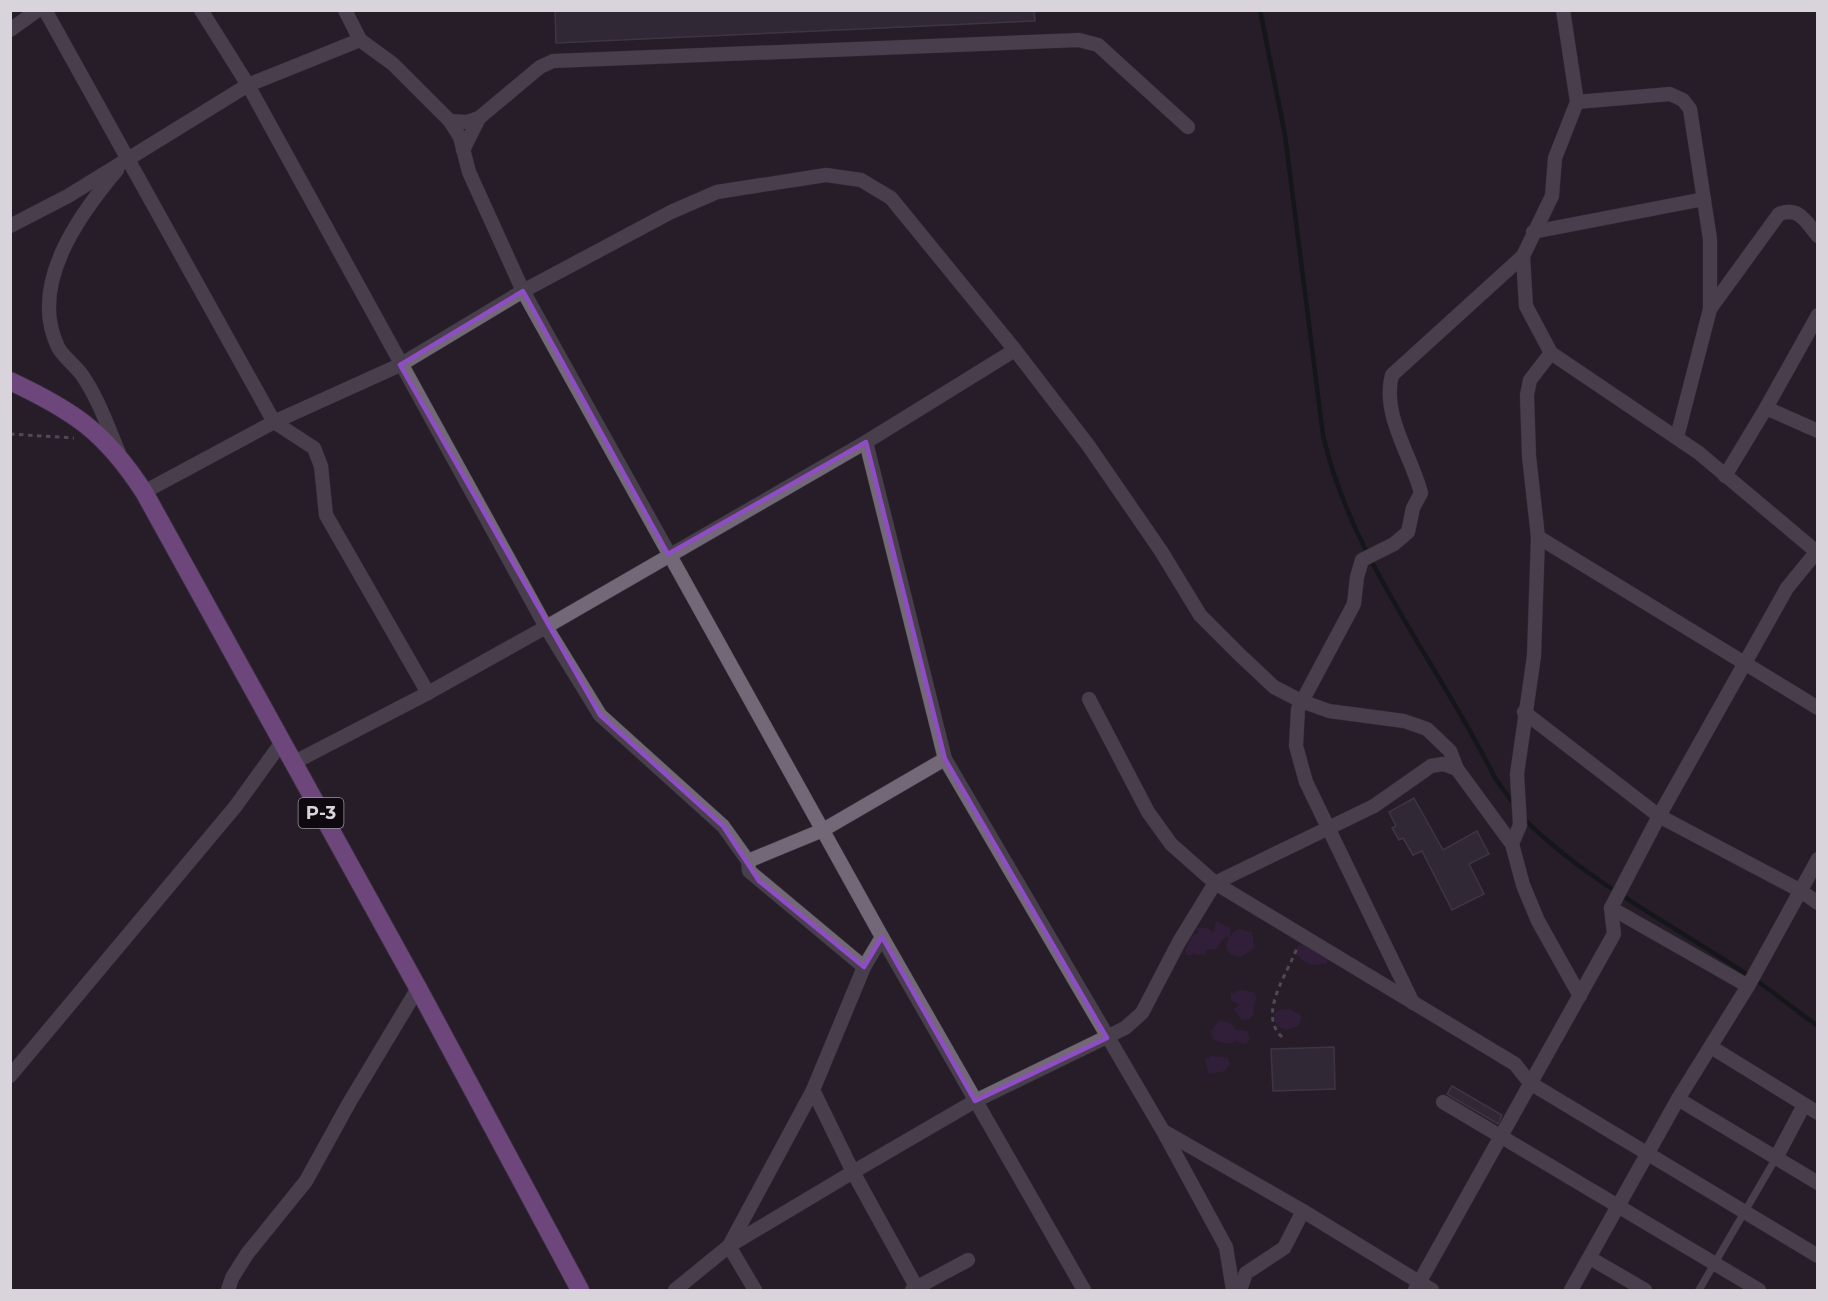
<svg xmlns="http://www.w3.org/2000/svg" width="1828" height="1301" font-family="Montserrat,sans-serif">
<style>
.green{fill:#3f204b}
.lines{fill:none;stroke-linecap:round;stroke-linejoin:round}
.stream{stroke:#000e07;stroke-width:4.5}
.building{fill:#3f3543;stroke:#5c5261;stroke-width:1.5}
.lane-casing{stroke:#3f3842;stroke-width:8}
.street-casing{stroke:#3f3842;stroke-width:15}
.highway-casing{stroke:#3f3842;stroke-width:20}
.path{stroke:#847d87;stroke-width:3;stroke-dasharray:4.5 4.5;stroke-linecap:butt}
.lane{stroke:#736877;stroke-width:7}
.street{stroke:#736877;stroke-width:14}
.highway{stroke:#c478df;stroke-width:18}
.marked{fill:none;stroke:#8e4dc5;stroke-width:4.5;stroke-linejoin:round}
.labels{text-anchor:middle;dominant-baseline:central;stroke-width:5;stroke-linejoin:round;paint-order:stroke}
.shield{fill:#0d090e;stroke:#9c969e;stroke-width:1.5}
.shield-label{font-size:18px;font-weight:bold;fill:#d9d3dc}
</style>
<rect width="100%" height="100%" fill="#261d29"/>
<g class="green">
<path d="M1216,921L1230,928V936L1238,929L1252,932L1254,948L1241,957C1228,956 1223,949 1229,937H1225L1216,949L1205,950L1206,954L1195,955L1194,952L1192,955H1187L1185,951L1192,936L1198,933L1197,928H1207L1214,932Z"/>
<path d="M1299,945H1306L1327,956V963C1306,968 1308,963 1293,952Z"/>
<polygon points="1240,990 1253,992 1257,999 1253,1006 1254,1013 1250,1019 1242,1020 1234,1009 1239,1005 1231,1000 1231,994"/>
<polygon points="1281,1009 1290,1009 1302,1016 1298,1026 1287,1030 1277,1026 1274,1014"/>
<polygon points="1220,1020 1232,1024 1236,1030 1247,1031 1250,1038 1247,1043 1242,1044 1236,1040 1230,1044 1214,1040 1210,1032"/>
<polygon points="1211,1056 1227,1057 1230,1064 1225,1071 1209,1074 1205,1060"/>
</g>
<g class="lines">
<g class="stream">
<path d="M1260,10L1285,135L1323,435C1351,559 1439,664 1495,778L1515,806"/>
<path d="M1523,818C1588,883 1675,926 1751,977C1774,992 1795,1010 1818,1026"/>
</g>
</g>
<g class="building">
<polygon points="555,10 1034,10 1035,21 556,43"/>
<polygon points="1414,798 1443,850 1477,831 1489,854 1469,864 1484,894 1452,910 1422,851 1413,855 1403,838 1399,840 1392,828 1396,826 1389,812"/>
<polygon points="1334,1047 1335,1089 1273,1091 1271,1049"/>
<polygon points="1452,1086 1502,1115 1498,1124 1447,1094"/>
</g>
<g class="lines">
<g class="lane-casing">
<polyline id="lane" points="1699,1290 1776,1158"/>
</g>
<g class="street-casing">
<g id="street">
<polyline points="45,10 274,422 400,365 523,291 671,212 717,192 826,175 861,180 891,198 1015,350 1088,445 1161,551 1200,615 1241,656 1274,687 1301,701 1329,711 1404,721 1427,729 1450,751 1457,769"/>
<polyline points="201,10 248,85 546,627 600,715 723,826 748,861 749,871 864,967"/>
<polyline points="345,10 360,40 393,64 450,121 460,137 469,172 523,291 882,937 1084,1290"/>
<polyline points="10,30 38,10"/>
<polyline points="1577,102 1670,94 1683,100 1690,109 1710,239 1710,309 1677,437"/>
<polyline points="479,118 540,67 553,61 1079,40 1098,45 1188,127"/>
<polyline points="450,121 467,122 479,118 463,150"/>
<path d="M117,170C79,215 28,285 58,347C63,357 75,365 82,375C98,398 108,427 119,453"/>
<polyline points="10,226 68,196 248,85 360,40"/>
<polyline points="1533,232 1704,199"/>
<polyline points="1523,256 1526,306 1551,353 1699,453 1818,553"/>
<path d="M1710,309L1779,214C1799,206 1806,222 1818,236"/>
<polyline points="1766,408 1818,431"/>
<polyline points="866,442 945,759 1163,1131 1226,1247 1233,1290"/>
<polyline points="1725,476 1766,408 1818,315"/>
<polyline points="144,492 274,422 314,448 321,466 326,515 428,693"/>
<polyline points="1538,537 1818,708"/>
<polyline points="1089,699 1148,812 1171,844 1215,883 1515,1064 1530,1083 1818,1256"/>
<polyline points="1524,712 1659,816 1801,891 1818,903"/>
<polyline points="293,763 428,693 546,627 866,442 1015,350"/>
<polyline points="1512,844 1520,825 1517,774 1534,656 1538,537 1529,456 1527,395 1530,380 1551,353"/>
<polyline points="748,861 823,830 945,759"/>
<polyline points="1611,908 1748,986"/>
<path d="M1413,1003L1306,782L1296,746L1298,709L1354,604L1357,577L1362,560L1394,544L1408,532L1413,508L1421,493C1412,457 1381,414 1392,375L1523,256L1552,196L1555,158L1577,102L1563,10"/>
<polyline points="1711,1047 1818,1113"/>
<polyline points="10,1076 235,807 282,742"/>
<polyline points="813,1090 853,1172 918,1290"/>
<polyline points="1678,1099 1818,1183"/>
<polyline points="1443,1102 1759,1290"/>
<polyline points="1165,1132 1303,1211 1432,1290"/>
<polyline points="1776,1158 1804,1105"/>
<polyline points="1590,1258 1645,1290"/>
<polyline points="228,1290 232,1278 247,1254 306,1181 349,1103 418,988"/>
<polyline points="675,1290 729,1246 853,1172 975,1101 1125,1028 1142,1013 1179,942 1215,883 1374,806 1431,766 1443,764 1457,769 1512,844 1523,885 1538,921 1580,996"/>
<polyline points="755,1290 729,1246 813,1090 864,967 882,937"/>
<polyline points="912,1290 968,1260"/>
<polyline points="1240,1290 1246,1273 1284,1248 1303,1211"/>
<polyline points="1415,1290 1614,934 1611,908 1659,816 1787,588 1818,550"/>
<polyline points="1571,1290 1678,1099 1748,986 1818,859"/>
</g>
</g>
<g class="highway-casing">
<path id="highway" d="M10,381C74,411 105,432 144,492L418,988L580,1290"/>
</g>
<g class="path">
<polyline points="10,434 74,438"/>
<path d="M1282,1037C1257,1014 1288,973 1297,948"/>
</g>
<use href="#lane" class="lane"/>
<use href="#street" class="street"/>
<use href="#highway" class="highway"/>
</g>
<path d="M0 0H1828V1301H0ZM523,291L668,554L866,442L945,759L1107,1038L975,1101L882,937L864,967L759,881L723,826L600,715L400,365Z" fill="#261d29" fill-opacity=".55" fill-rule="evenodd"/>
<path class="marked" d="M523,291L668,554L866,442L945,759L1107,1038L975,1101L882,937L864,967L759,881L723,826L600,715L400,365Z"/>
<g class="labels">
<rect class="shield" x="298.5" y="798" width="45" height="30" rx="4.5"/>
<g class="shield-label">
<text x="321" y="813">P-3</text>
</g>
</g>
<rect width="1828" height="1301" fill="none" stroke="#d9d3dc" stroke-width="24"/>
</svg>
